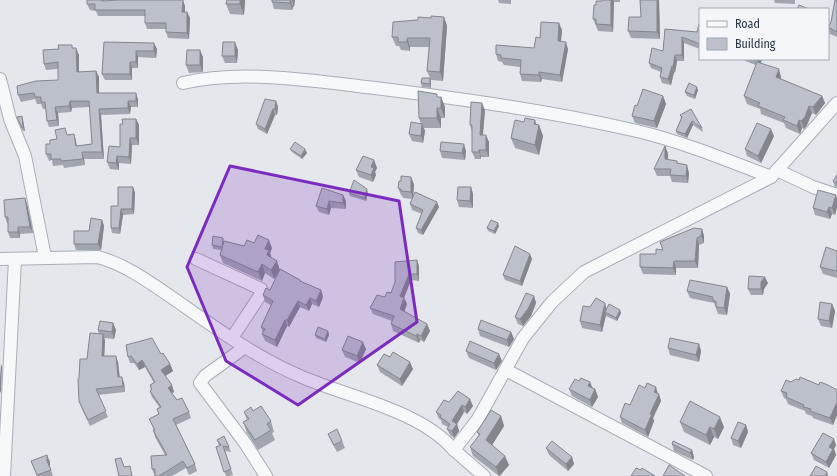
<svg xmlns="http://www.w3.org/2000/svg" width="837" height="476" font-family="'Fira Sans Condensed',sans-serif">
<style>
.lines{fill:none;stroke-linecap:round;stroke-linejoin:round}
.minor-casing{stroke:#a9aeb7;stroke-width:14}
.minor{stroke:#f7f8fa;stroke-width:12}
.wall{fill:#a1a5ae}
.shaded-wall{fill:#83868d}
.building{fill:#bbc0ca;stroke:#83868d}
.marked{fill:#7b2cbf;fill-opacity:0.2;stroke:#7b2cbf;stroke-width:3;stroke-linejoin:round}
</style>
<rect width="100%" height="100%" fill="#e4e7ec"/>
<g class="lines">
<g class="minor-casing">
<g id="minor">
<polyline points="0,79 10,119 25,156 45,257"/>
<path d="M183,83C242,69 315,81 375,88C463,99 550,111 637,131C683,142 727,160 771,177"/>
<polyline points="777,170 813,187 837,195"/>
<path d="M0,259L98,257C127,265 152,284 177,301C217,329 257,358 302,377C348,397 420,410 454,450L478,419L523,338L552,302L584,272L771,177L837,103"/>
<polyline points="196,259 261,289 261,294 232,338"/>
<polyline points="245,347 205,376 200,383 245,443 266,476"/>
<polyline points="506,370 706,476"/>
<polyline points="454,450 484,476"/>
<polyline points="4,476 15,259"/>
</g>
</g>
<use href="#minor" class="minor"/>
</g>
<g class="wall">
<polygon points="87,0 105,0 105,1 185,6 185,12 187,12 190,18 189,39 168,38 166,32 166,29 147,29 145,23 145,16 98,16 96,11 90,10 87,4"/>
<polygon points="227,0 245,0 244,15 230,14 226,4"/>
<polygon points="272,0 295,0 294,7 293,7 292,10 274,9 272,2"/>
<polygon points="498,0 511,0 511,4 499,3"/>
<polygon points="602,0 620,0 620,2 614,2 613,32 598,31 596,26 593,19 596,5 602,1"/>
<polygon points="640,0 659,0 660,39 631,38 628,31 641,17"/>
<polygon points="774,0 795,0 795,4 775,3"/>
<polygon points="837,1 837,37 830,34 828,28 828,27 831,22"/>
<polygon points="444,17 447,26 443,81 431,80 431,88 422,87 421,83 430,78 427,71 429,47 410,47 410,51 401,50 399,46 396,46 392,37 418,20 431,18"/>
<polygon points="700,24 700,49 684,43 684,61 677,61 675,73 674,72 671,85 662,83 660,77 661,72 651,68 649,63 663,51 665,29 697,32"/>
<polygon points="562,30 561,42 568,49 562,82 542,79 541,82 522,81 520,74 520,67 504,65 502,62 498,61 496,54 534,48 540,38"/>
<polygon points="104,42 157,49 156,58 138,57 138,68 132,68 132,80 105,80 102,74"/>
<polygon points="74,48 79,55 79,72 96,71 99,77 99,93 138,99 138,107 131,107 130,114 101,115 104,159 84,159 85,165 64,168 63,165 53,166 52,160 49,161 46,154 50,144 57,139 68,135 74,134 77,146 92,144 90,107 72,108 71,112 58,113 59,126 49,127 47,121 46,109 43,109 41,104 37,104 35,99 21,102 18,95 58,80 58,69 46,70 44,64"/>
<polygon points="238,50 237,63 225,63 222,56"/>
<polygon points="203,57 203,72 189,73 186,65"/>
<polygon points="744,59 762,59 761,63 781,77 781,79 822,96 825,103 816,115 812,113 807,125 804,129 802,128 800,134 786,128 784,123 761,114 760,109 747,104 744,96 756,65 745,61"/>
<polygon points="698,90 695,99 687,96 685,92"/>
<polygon points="663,96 666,104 657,128 635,123 632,116 637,106"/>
<polygon points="438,97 441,97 445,107 445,118 441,118 441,128 424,128 425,131 423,143 412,141 409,134 421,124 419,118"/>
<polygon points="276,101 278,107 277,115 275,115 267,134 258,129 256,124"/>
<polygon points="485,110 483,135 489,142 489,157 481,157 481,159 475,159 472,152 472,132 470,125"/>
<polygon points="680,115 702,128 703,132 693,125 687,138 677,134 676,131 681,118"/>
<polygon points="22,116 23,120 25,131 23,131 17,117"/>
<polygon points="136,119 139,125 139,145 132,145 131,164 119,163 119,170 110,169 107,162 120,147 123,124"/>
<polygon points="536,124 539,125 543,136 539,155 515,148 511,138"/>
<polygon points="774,136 761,163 747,156 745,149"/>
<polygon points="290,149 307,153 302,159 292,152"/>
<polygon points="440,151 466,151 465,160 442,158"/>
<polygon points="668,153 668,160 677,161 678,163 689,173 688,183 672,182 670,176 657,176 654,169"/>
<polygon points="374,160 377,168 375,172 376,175 373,182 359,177 356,170"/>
<polygon points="837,175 837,187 835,187 833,181"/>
<polygon points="414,184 413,197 439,207 423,235 418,233 416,228 422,214 412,210 410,204 412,199 403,198 402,196 401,195 398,188"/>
<polygon points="133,187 135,193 134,214 123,215 120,234 112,233 111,228"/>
<polygon points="471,187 473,194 473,208 459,207 457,200"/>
<polygon points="349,193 368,193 366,201 350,196"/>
<polygon points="343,195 346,201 346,209 331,208 329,215 319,212 316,206"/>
<polygon points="836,195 837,199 837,207 835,215 832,214 830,219 815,215 813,208"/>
<polygon points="27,204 33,233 20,234 20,238 10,238 8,232 8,223 7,223 5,217"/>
<polygon points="102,220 104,226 101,250 76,250 74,244"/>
<polygon points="499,226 495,234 488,231 487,228"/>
<polygon points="702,229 704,236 704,243 699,245 698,268 676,268 676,275 643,274 640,267 656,254 663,250"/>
<polygon points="223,238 224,241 244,246 254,243 272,248 270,253 271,257 280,270 301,282 321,290 323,297 319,307 312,304 309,311 300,307 289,327 287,326 277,347 265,341 262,334 263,333 261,327 271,305 265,302 263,295 270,290 279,272 274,279 265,273 262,281 223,263 220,255 221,250 213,249 212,245"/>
<polygon points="837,251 837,278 823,274 820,267"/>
<polygon points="532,259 522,286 505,280 503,275"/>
<polygon points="417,260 419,266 419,281 411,280 404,298 407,304 404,312 427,324 430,331 424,342 420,340 419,343 393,331 391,324 392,321 373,314 370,308 391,293"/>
<polygon points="768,283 764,289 763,295 751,295 748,289"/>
<polygon points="727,287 730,294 727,315 718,314 714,303 690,298 687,291"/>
<polygon points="534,296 536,303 531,316 523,326 518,324 515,317"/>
<polygon points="832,304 835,311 832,328 821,326 818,319"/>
<polygon points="590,307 607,309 621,313 617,321 606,316 606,315 602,332 582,328 580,321"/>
<polygon points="113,323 116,330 114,339 104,338 105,340 104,356 118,362 120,377 124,383 125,392 98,395 108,417 90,426 81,407 79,401 79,378 87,359 99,334 98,330"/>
<polygon points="478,329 511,332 514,339 509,347 480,336"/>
<polygon points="328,331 329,335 326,342 316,338 315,335"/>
<polygon points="699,344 701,351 699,362 670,355 668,348"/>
<polygon points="366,349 360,363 345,357 342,350"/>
<polygon points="466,351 502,361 496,370 469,358"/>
<polygon points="161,354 170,364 173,371 165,376 174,392 172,393 177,400 189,412 191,418 176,425 195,464 197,471 189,475 186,468 172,476 155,476 152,469 165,455 155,437 153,430 154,430 149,419 159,414 157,409 160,408 152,397 150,391 151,390 150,385 154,383 145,367 139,370 134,363 130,363 128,357"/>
<polygon points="390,357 413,369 402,386 380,372 377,365"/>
<polygon points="799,380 837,390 837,415 833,425 813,418 812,416 806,414 805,411 788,404 786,399 784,398 781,391 791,382"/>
<polygon points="579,381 590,382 592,388 595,389 598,397 592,407 572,396 569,389"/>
<polygon points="645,388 658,394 661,401 653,418 654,421 648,437 622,423 620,417"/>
<polygon points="449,402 473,406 467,414 464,412 457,424 459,431 454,438 450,435 447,429 448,427 442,424 441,420 439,419 436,412"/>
<polygon points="253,411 271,421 274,432 272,433 275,440 258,450 247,433 243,422 247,420 244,412"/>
<polygon points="501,416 504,426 492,445 509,465 500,476 499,476 473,456 470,447 479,436 477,432"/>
<polygon points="680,422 724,427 718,439 714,437 710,445 684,432"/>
<polygon points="746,425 748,432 741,448 733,445 731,438"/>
<polygon points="328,434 342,441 345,448 337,452 331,441"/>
<polygon points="217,440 229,447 231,452 225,451 233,475 229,476 226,476 216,447 219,446"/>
<polygon points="672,444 692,450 694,457 693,460 674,451"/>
<polygon points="836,445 834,449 836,455 829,468 814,460 811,453"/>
<polygon points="546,448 572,457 574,464 568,471 549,455"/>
<polygon points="31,461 50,462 50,467 53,476 37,476"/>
</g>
<g class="shaded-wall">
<polygon points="183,0 185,6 185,18 182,12"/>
<polygon points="240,0 245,0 244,15 240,4"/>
<polygon points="290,0 293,7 292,10 290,3"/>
<polygon points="292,0 295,0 294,7"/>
<polygon points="611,0 613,0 614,2 613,32 611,25"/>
<polygon points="657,0 659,0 660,39 657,32"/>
<polygon points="187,12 190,18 189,39 187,33"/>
<polygon points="444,17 447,26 443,81 440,72"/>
<polygon points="559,23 562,30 560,48 558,41"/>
<polygon points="682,37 684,43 684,61 682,55"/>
<polygon points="407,38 410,47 410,51 407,42"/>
<polygon points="235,42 238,50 237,63 235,56"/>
<polygon points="566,42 568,49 562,82 560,75"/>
<polygon points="154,43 157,49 156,58 154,51"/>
<polygon points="76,48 79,55 79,79 77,72"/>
<polygon points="200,50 203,57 203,72 200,65"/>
<polygon points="136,51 138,57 138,68 136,62"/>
<polygon points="675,55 677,61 675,73 673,67"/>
<polygon points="757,59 762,59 760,66"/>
<polygon points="130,62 132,68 132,80 130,74"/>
<polygon points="672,66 674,72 671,85 668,79"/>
<polygon points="779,69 781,77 779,84 776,77"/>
<polygon points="96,71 99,77 99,99 97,93"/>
<polygon points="539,72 542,79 541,82 539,75"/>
<polygon points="430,78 431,82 431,88 430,84"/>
<polygon points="697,87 698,90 695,99 694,95"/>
<polygon points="136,93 138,99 138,107 136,101"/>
<polygon points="663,96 666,104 657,128 654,121"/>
<polygon points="822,96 825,103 816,115 813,107"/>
<polygon points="441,97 445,107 445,118 441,108"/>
<polygon points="70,101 72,108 71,112 69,106"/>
<polygon points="128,101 131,107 130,114 128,108"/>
<polygon points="276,101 278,107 277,115 275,109"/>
<polygon points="482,103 485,110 482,142 480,135"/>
<polygon points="809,106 812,113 807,125 804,129 801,121"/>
<polygon points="55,107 58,113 59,126 57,120"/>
<polygon points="437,108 441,118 441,128 437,118"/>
<polygon points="99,109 101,115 104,159 102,152"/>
<polygon points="273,109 275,115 267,134 265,129"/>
<polygon points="22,116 23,120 25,131 23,128"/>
<polygon points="136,119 139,125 139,145 136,138"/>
<polygon points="535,120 538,130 539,125 543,136 539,155 535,145 534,124"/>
<polygon points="799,120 802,128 800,134 797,126"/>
<polygon points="692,121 693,125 687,138 685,134"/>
<polygon points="422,124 425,131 423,143 421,136"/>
<polygon points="771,129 774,136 761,163 758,156"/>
<polygon points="74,134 76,141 78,153 76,146"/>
<polygon points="486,135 489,142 489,157 486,150"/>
<polygon points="130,138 132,145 131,164 129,157"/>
<polygon points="464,144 466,151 465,160 462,153"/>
<polygon points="665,146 668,153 668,166 665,159"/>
<polygon points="305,149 307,153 302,159 301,156"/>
<polygon points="479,150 481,157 481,159 479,152"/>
<polygon points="82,152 84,159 85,165 83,159"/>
<polygon points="117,156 119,163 119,170 116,163"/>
<polygon points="374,160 377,168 375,172 376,175 373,182 371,175 371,167"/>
<polygon points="687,165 689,173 688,183 686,176"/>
<polygon points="411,177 414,184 413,199 411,192"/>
<polygon points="133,187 135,193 134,214 132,209"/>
<polygon points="471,187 473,194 473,208 470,201"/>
<polygon points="367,189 368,193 366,201 364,198"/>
<polygon points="343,195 346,201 346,209 343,203"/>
<polygon points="836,195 837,199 837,207 835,215 832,208"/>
<polygon points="25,198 27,204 33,233 30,227"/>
<polygon points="329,201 331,208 329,215 327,209"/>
<polygon points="437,202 439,207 423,235 421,230"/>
<polygon points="829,207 832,214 830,219 827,212"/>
<polygon points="121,209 123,215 120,234 119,228"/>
<polygon points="102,220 104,226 101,250 98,244"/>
<polygon points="498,223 499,226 495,234 494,231"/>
<polygon points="18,227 20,234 20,238 18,232"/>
<polygon points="702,229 704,236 704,243 701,236"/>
<polygon points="697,238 699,245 698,268 695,261"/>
<polygon points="269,240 272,248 270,253 272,259 270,263 265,249"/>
<polygon points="530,254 532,259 522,286 520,281"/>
<polygon points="417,260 419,266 419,281 417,274"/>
<polygon points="277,261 280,270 274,279 271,270"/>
<polygon points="674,261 676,268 676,275 673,268"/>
<polygon points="262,264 265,273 262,281 258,272"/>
<polygon points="409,274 411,280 402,303 400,296"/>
<polygon points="765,277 768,283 764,289 763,295 761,289 761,282"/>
<polygon points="727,287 730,294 727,315 724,308"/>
<polygon points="321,290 323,297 319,307 316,301"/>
<polygon points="534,296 536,303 531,316 523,326 520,319"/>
<polygon points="310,298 312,304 309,311 306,305"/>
<polygon points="404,298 407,304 403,316 400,309"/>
<polygon points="298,301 300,307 289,327 287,320"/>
<polygon points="605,303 607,310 605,312 606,315 602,332 600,325"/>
<polygon points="832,304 835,311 832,328 829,321"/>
<polygon points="620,310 621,313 617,321 616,318"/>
<polygon points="285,320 287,326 277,347 275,340"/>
<polygon points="113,323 116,330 114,339 112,332"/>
<polygon points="427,324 430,331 424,342 421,336"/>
<polygon points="328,331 329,335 326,342 325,339"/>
<polygon points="511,332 514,339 509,347 507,340"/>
<polygon points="103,334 105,340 104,362 102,356"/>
<polygon points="417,334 420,340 419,343 416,336"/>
<polygon points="363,342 366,349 360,363 357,356"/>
<polygon points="699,344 701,351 699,362 696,355"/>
<polygon points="499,354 502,361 496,370 494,363"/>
<polygon points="116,356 118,362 120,383 118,377"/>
<polygon points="142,360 145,367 139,370 137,364"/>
<polygon points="410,362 413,369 402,386 400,379"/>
<polygon points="1,364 2,367 1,393 0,391 0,378"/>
<polygon points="170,364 173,371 164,377 161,370"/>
<polygon points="122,377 124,383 125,392 123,386"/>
<polygon points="590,382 593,389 588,386"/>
<polygon points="172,385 174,392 171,394 168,388"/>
<polygon points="656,387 658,394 654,392"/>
<polygon points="595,389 598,397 592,407 590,400"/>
<polygon points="659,394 661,401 653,418 654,421 648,437 645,430 650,414"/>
<polygon points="470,399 473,406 467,414 465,407"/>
<polygon points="837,402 837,415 833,425 830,418"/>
<polygon points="462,405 464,412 457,424 459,431 454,438 452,431 452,421"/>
<polygon points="501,416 504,426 489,450 486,440"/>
<polygon points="720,417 724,427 718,439 714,429"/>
<polygon points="746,425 748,432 741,448 738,441"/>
<polygon points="710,427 714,437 710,445 706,435"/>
<polygon points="834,439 836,445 834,449 836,455 829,468 826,462 829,447"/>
<polygon points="692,450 694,457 693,460 690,453"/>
<polygon points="47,455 50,462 50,468 47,461"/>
<polygon points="505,456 509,465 499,476 496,467"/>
<polygon points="572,457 574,464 568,471 566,464"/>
<polygon points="827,472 828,476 825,476"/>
</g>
<g class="building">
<polygon points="87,0 102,0 102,1 119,0 183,0 182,12 187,12 187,33 166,32 166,23 145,23 145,10 95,10 95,4 87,4"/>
<polygon points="227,0 240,0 240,4 226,4"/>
<polygon points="272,0 290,0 290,3 272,2"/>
<polygon points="602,0 611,0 611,25 596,24 596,19 593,19 594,5 596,5 596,1 602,1"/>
<polygon points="640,0 657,0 657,32 628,31 629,17 641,17"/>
<polygon points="835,0 837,1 837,32 828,27 831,22"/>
<polygon points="799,5 809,9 797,9"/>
<polygon points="431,16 444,17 440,72 427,71 430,38 407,38 407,42 398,42 398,37 392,37 393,22 418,20 418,17 431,18"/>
<polygon points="541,22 559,23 558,41 566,42 560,75 539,72 539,75 520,74 521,60 501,58 501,55 496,54 496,45 534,48 536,37 540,38"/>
<polygon points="699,24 700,24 700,44 682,37 682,55 675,55 673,67 672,66 668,79 660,77 662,68 649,63 652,48 663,51 665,29 697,32"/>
<polygon points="104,42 154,43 154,51 136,51 136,62 130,62 130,74 102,74"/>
<polygon points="223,42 235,42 235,56 222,56"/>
<polygon points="58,45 72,45 72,48 76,48 77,72 96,71 97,93 136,93 136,101 128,101 128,108 99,109 102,152 82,152 83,159 61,161 61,159 51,159 51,154 46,154 46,144 50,144 50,140 57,139 55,130 65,128 67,135 74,134 76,146 92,144 89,101 70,101 69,106 55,107 57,120 47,121 45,102 41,102 41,97 35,97 34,93 18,95 17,86 36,81 58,80 58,62 44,64 43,50 59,49"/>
<polygon points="187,50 200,50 200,65 186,65"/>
<polygon points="757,62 779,69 776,77 822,96 813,107 809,106 805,117 801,121 799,120 797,126 783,120 785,117 758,106 760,103 744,96"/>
<polygon points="422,78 430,78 430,84 421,83"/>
<polygon points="689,83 697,87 694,95 685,92"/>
<polygon points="643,89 663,96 654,121 632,116 635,105 637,106"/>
<polygon points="418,91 437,94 437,97 441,97 441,108 437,108 437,118 419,118"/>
<polygon points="265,99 276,101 275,109 273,109 265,129 256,124"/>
<polygon points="471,102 482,103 480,135 486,135 486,150 479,150 479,152 472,152 472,125 470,125"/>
<polygon points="691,109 702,128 692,121 685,134 676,131 682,117 680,115"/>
<polygon points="22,116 23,128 22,128 17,117"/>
<polygon points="525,118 535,120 534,124 539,125 535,145 511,138 515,120 524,122"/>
<polygon points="122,119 136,119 136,138 130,138 129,157 117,156 116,163 107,162 109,146 120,147 120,124 123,124"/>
<polygon points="411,122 422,124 421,136 409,134"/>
<polygon points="757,123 771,129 758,156 745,149"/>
<polygon points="295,142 305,149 301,156 290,149"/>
<polygon points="441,142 464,144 462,153 440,151"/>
<polygon points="665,146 665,159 677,161 677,163 687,165 686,176 670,175 671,169 654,169"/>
<polygon points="363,156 374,160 371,167 374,168 371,175 356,170"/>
<polygon points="837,175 837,183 833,181"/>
<polygon points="401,176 411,177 411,192 401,191 401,189 398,188 399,181 401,181"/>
<polygon points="354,180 367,189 364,198 349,193"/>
<polygon points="118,187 133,187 132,209 121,209 119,228 111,228 111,206 118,206"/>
<polygon points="458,187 471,187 470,201 457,200"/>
<polygon points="322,188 343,195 343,203 329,201 327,209 316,206"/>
<polygon points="818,190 836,195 832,208 829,207 827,212 813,208"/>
<polygon points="415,192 437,202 421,230 416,228 423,210 410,204"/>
<polygon points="25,198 30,227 18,227 18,232 8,232 8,217 5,217 4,200"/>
<polygon points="91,218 102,220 98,244 74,244 74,231 89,231"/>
<polygon points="491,220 498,223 494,231 487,228"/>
<polygon points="694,228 702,229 701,236 697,238 695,261 674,261 673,268 640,267 640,254 656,254 656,249 663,250 660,242"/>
<polygon points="258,235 269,240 265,249 269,250 267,255 277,261 271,270 262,264 258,272 220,255 224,241 244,246 247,240 254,243"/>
<polygon points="213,236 223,238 222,247 212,245"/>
<polygon points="515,246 530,254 520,281 503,275"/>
<polygon points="826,247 837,251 837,269 836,271 820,267"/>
<polygon points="417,260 417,274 409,274 400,296 404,298 400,309 427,324 421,336 417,334 416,336 391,324 394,316 370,308 377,295 385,297 387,292 391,293 395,282 395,262"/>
<polygon points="280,269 300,280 300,281 321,290 316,301 310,298 306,305 298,301 287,320 285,320 275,340 262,334 265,329 261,327 273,301 263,295 266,288 270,290"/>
<polygon points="749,276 765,277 761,282 761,289 748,289"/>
<polygon points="690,280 727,287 724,308 716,307 716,301 713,301 713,297 687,291"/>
<polygon points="526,293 534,296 528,309 520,319 515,317"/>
<polygon points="596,298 605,303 600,325 580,321 583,306 590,307"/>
<polygon points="820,302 832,304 829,321 818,319"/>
<polygon points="609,304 620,310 616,318 605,312"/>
<polygon points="481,320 511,332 507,340 478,329"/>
<polygon points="100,321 113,323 112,332 98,330"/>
<polygon points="318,327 328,331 325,339 315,335"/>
<polygon points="90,333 103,334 102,356 116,356 118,377 122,377 123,386 96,389 106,411 88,420 79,401 78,379 79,378 80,359 87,359"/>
<polygon points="348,336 363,342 357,356 342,350"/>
<polygon points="152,338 161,354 163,353 170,364 161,370 172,385 168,388 177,400 182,398 189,412 173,419 195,464 187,468 183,461 159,476 155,476 155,469 152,469 151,456 167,455 153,430 155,430 149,419 159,414 157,409 161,407 150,391 152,389 150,385 155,382 142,360 137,364 131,356 128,357 126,345"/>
<polygon points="670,338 699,344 696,355 668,348"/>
<polygon points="470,341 499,354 494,363 466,351"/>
<polygon points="393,352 410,362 400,379 377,365 384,354 390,357"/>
<polygon points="800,377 819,385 820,382 828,385 837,390 837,402 830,418 810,411 811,409 803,407 804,405 786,397 787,393 781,391 786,380 791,382 796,379 799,380"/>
<polygon points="581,378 590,382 588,386 595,389 590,400 569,389 575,379 579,381"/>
<polygon points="647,383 656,387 654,392 659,394 650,414 652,414 645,430 620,417 625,403 630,405 639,385 645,388"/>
<polygon points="458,391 470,399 465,407 462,405 452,421 457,424 452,431 447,429 450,424 440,417 441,415 436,412 444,400 449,402"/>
<polygon points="690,401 720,417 714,429 710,427 706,435 680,422"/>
<polygon points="261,406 271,421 267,424 271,430 255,440 243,422 249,419 244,412 251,407 253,411"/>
<polygon points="491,410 501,416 486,440 505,456 496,467 470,447 480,434 477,432"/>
<polygon points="738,422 746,425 738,441 731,438"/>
<polygon points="337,429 342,441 334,445 328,434"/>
<polygon points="823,433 834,439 829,447 833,449 826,462 811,453"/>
<polygon points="224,436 229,447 223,446 231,469 224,472 216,447 221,445 217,440"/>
<polygon points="552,441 572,457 566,464 546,448"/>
<polygon points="673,441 692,450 690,453 672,444"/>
<polygon points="47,455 47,461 51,470 37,475 31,461"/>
<polygon points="121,458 124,467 130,466 132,476 118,476 119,476 115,459"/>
<polygon points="669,465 685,476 663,476"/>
<polygon points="816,466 827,472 825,476 810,476"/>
<polygon points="636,468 641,470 642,468 655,476 631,476"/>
</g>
<path class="marked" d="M230,166L399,201L417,322L298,405L226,361L187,267Z"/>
<rect x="699" y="8" width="130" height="52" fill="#f4f6f9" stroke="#a4a8b1"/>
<rect x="707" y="21" width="20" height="6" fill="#f7f8fa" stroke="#a4a8b1"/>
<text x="735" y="28" font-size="12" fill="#2b3445">Road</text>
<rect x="707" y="38" width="20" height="12" fill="#bbc0ca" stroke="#a4a8b1"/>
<text x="735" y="48" font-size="12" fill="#2b3445">Building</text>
</svg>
